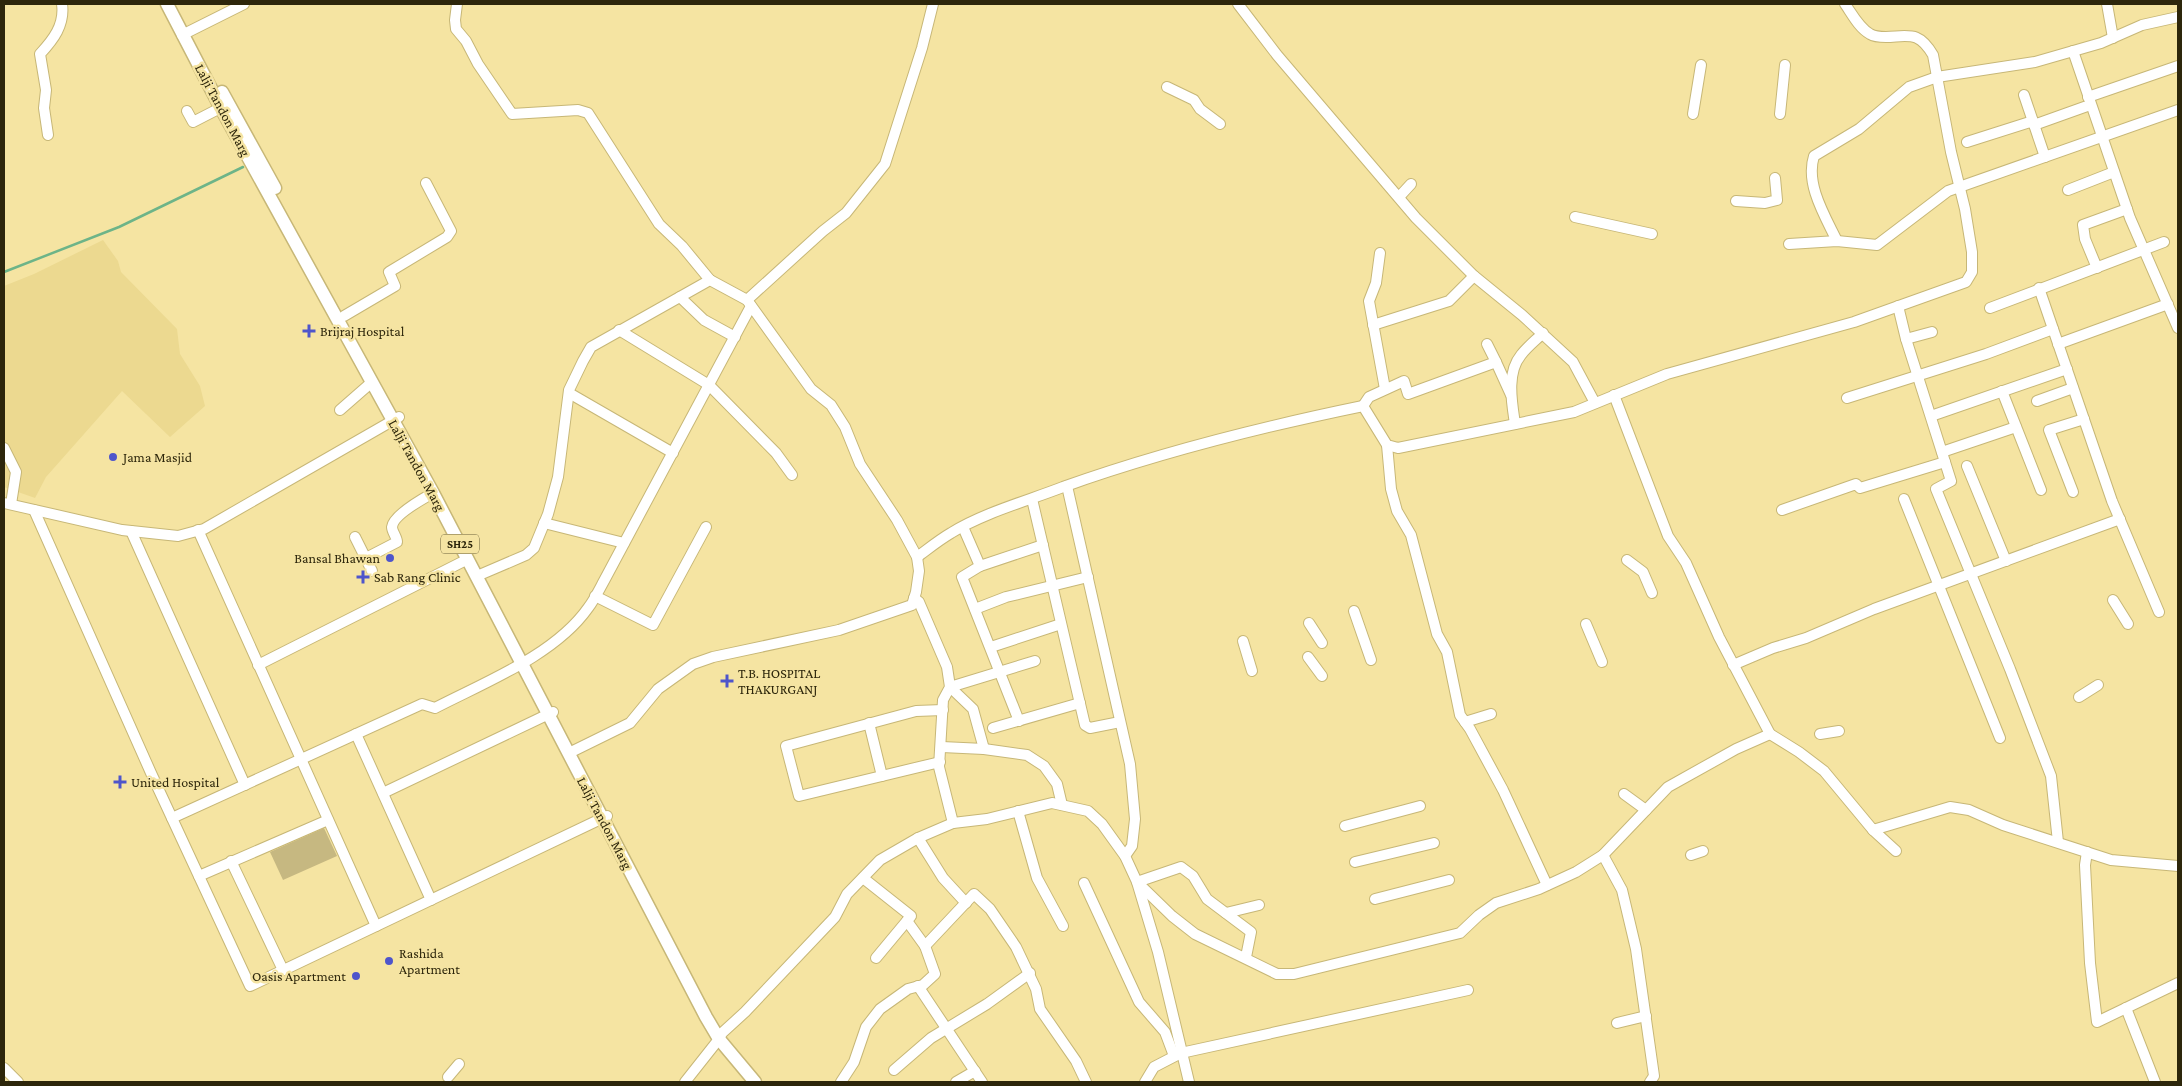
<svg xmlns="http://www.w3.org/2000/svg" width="2182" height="1086" font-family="'Crimson Pro',serif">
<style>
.built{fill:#ecd990}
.green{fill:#c6b881}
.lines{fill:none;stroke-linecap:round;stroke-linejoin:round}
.stream{stroke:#6db488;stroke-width:2.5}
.minor-casing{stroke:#c7b777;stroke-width:12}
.major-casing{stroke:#c7b777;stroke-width:15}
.minor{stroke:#fff;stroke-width:10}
.major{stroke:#fff;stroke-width:12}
.poi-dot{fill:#4e55cb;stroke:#f5e4a2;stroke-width:2}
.labels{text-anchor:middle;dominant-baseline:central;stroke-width:5;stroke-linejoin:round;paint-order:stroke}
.shield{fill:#f5e4a2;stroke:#695f38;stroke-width:1}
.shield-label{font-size:12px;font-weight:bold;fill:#2d260b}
.street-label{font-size:14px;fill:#2d260b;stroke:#f5e4a2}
.poi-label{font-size:14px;fill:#2d260b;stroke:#f5e4a2;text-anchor:start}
</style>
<rect width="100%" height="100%" fill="#f5e4a2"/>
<polygon class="built" points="103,240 118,261 121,272 177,329 180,354 200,386 205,406 170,437 122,391 46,477 35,498 4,487 4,286 34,274"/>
<polygon class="green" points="324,828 337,856 283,880 270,852"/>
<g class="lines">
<polyline class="stream" points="4,272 119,227 243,167"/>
<g class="minor-casing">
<g id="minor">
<polyline points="457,4 455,20 456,29 466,41 478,64 512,114 578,110 588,113 659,224 682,246 710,280"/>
<polyline points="1238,4 1277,55 1416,218 1474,276 1522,315 1573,362 1595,403"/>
<polyline points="2107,4 2113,38"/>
<polyline points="182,35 244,4"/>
<polyline points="2073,51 2130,218 2178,328"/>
<polyline points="1167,87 1194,100 1200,109 1220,124"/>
<polyline points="2024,95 2045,157"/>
<polyline points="2088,97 2178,66"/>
<polyline points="187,111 193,122 228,104"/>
<polyline points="1693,114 1701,65"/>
<polyline points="1780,114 1785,65"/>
<polyline points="2034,125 2090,105"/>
<path d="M48,135L44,108L46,90L40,54C53,40 65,25 62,4"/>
<polyline points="1967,142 2033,121"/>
<polyline points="2068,190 2114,172"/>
<polyline points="1399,197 1411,184"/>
<polyline points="1736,201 1765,203 1777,200 1775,178"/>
<polyline points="1575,217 1652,234"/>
<path d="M1837,241C1825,216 1805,184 1814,156L1859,129L1909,87L1937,77L2035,62L2101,43L2142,25L2178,17"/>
<polyline points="1789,244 1837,241 1877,245 1948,191 2178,110"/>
<polyline points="1380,253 1376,283 1369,301 1385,389"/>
<polyline points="2097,268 2085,239 2083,225 2127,209"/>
<polyline points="2039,288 2112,501 2159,612"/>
<polyline points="680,297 704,320 735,337"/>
<polyline points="747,300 823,231 846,213 885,164 922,48 933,4"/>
<polyline points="1990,308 2164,242"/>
<polyline points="344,316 395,286 389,272 447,237 451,231 426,183"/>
<polyline points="1373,325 1449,301 1474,276"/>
<polyline points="619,330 709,385 776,453 792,475"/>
<polyline points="1906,339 1932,332"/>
<polyline points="2058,344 2168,304"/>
<polyline points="1496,362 1511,395"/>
<polyline points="2002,391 2041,490"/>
<polyline points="569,393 673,453"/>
<polyline points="1614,395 1668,536 1686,563 1719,637 1770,734 1799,752 1824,771 1873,830 1950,807 1969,810 2003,825 2111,860 2178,866"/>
<polyline points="1847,398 1986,354 2053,329"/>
<polyline points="2037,401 2073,388"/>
<polyline points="1363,406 1369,397 1404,381 1408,394 1496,362 1487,344"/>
<polyline points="340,410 372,382"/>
<polyline points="1931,416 2067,369"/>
<path d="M1515,424C1512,403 1506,373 1521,355C1527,347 1536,340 1543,333"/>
<polyline points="1387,445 1391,489 1397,511 1411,535 1437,634 1447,652 1460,715 1470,729 1503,790 1547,885"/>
<polyline points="4,448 16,472 11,504"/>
<polyline points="1942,452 2016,427"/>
<polyline points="1945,462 1951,481 1936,489 2010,669 2051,776 2058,842"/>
<polyline points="1967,466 2006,561"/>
<polyline points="1067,486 1130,764 1135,819 1132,846 1125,856"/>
<polyline points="2073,492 2049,430 2084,419"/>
<polyline points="1032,499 1085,725 1090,728 1120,722"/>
<polyline points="1904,499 2000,738"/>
<polyline points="4,503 122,530 178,536 204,529 399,417"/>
<polyline points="34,510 151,773 250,986 607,816"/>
<polyline points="1782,510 1856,484 1860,488 1945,462 1906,339 1898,306"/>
<polyline points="544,523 624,543"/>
<polyline points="963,527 980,566 962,577 1019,721"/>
<polyline points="198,530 376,926"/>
<polyline points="131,531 245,785"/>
<polyline points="355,537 372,571"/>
<path d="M917,557C928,549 939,540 951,533C983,513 1027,501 1063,487C1161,452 1261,427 1363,406L1387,445L1398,448L1574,412L1667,374L1854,322L1966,282L1972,272V252L1965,209L1951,152L1933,55C1919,31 1910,36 1886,37C1881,37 1875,37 1870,34C1859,28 1852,14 1845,4"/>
<path d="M366,558L397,542C397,537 392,532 392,527C393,515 424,498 433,493"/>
<polyline points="1627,560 1643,572 1652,593"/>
<polyline points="980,566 1043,545"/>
<polyline points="477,576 526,555 534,548 548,514 558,477 569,390 583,361 591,347 710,280 747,300 811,389 831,405 845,427 860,464 897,520 917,557 919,571 916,592 912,605 839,630 713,657 693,664 658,689 630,723 569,753"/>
<polyline points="595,596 653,625 706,527"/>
<polyline points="914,598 919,602 947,667 950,687 943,700 939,767 953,823"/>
<polyline points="2113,600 2128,624"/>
<polyline points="975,609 1006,597 1088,577"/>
<polyline points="1354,611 1371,660"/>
<polyline points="1309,623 1322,643"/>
<polyline points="1586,624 1602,662"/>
<polyline points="1243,641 1252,671"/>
<polyline points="991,647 1061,624"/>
<polyline points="1308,657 1322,676"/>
<polyline points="258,665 468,559"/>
<polyline points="1733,665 1773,648 1806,638 1874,609 2120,519"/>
<polyline points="950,687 1035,661"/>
<polyline points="950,687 973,709 984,749"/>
<polyline points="2079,697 2098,685"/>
<polyline points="1465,722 1491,714"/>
<polyline points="869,723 882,776"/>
<polyline points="993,728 1080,703"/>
<polyline points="356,734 431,900"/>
<polyline points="1820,734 1839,731"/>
<polyline points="942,747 984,749 1027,755 1044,766 1057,784 1062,805"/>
<polyline points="940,762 799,796 786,746 916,711 943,710"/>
<polyline points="383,793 553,712"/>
<polyline points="1624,794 1646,810"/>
<polyline points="1018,811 1037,878 1063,926"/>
<path d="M172,818L422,704L435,708C485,682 555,655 588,608C595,599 600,588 605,579L751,306"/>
<polyline points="1345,826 1420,806"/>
<polyline points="1873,830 1896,851"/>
<polyline points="918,838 943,878 966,903"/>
<polyline points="2087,852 2085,865 2090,963 2097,1022 2178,983"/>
<polyline points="1603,855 1622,890 1636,949 1654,1076 1650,1082"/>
<polyline points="1691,855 1703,851"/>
<polyline points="231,861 283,970"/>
<polyline points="1355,862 1434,843"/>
<polyline points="199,876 328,820"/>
<polyline points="863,878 911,916 876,958"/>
<polyline points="1084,883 1139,1002 1165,1032 1174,1056"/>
<polyline points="1375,899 1449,880"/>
<polyline points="1226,913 1259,905"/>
<polyline points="925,946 974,894 990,909 1016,947 1036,989 1040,1009 1076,1061 1086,1082"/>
<polyline points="1246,957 1251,932 1207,899 1193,876 1181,867 1137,882 1172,916 1195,934 1277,974 1294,974 1460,933 1479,915 1496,903 1539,889 1576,872 1603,855 1668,787 1736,749 1770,734"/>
<polyline points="918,986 982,1082"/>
<polyline points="2126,1008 2155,1082"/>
<polyline points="1617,1023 1646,1016"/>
<polyline points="4,1068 18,1082"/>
<polyline points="894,1070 931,1038 987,1004 1030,973"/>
<polyline points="448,1077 459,1064"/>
<polyline points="685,1082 719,1039 722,1033 745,1012 835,917 847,894 880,860 918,838 953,823 987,819 1052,803 1088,811 1102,824 1125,856 1137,882 1158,952 1189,1082"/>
<polyline points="841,1082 854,1062 866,1027 880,1009 908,989 923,985 935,974 925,946 907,921"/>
<polyline points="956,1082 975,1071"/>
<polyline points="1145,1082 1154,1067 1181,1053 1468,990"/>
</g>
</g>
<g class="major-casing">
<g id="major">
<polyline points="167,4 221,108 433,493 706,1017 719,1039 755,1082"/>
<polyline points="222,92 275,188"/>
</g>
</g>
<use href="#minor" class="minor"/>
<use href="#major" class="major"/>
</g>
<g class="poi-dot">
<path d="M306.5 323.5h5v5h5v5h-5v5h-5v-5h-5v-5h5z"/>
<circle cx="113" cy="457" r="5"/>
<circle cx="390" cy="558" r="5"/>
<path d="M360.5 569.5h5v5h5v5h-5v5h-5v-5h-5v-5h5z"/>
<path d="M724.5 673.5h5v5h5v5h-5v5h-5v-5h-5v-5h5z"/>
<path d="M117.5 774.5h5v5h5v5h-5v5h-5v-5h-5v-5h5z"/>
<circle cx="389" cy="961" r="5"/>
<circle cx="356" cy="976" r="5"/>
</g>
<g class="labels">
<rect class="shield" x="441" y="534.5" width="38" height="19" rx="4"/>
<g class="shield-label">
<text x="460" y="544">SH25</text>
</g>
<g class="street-label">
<text transform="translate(223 110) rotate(62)">Lalji Tandon Marg</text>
<text transform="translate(417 465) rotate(61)">Lalji Tandon Marg</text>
<text transform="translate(605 823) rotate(62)">Lalji Tandon Marg</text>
</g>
<g class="poi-label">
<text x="320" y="331">Brijraj Hospital</text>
<text x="123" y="457">Jama Masjid</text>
<text x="380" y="558" text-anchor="end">Bansal Bhawan</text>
<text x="374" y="577">Sab Rang Clinic</text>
<text x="738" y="673">T.B. HOSPITAL<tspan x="738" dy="16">THAKURGANJ</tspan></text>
<text x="131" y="782">United Hospital</text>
<text x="399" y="953">Rashida<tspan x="399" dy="16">Apartment</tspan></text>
<text x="346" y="976" text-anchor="end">Oasis Apartment</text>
</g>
</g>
<rect width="2182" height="1086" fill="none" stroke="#2d260b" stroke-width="10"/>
</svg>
